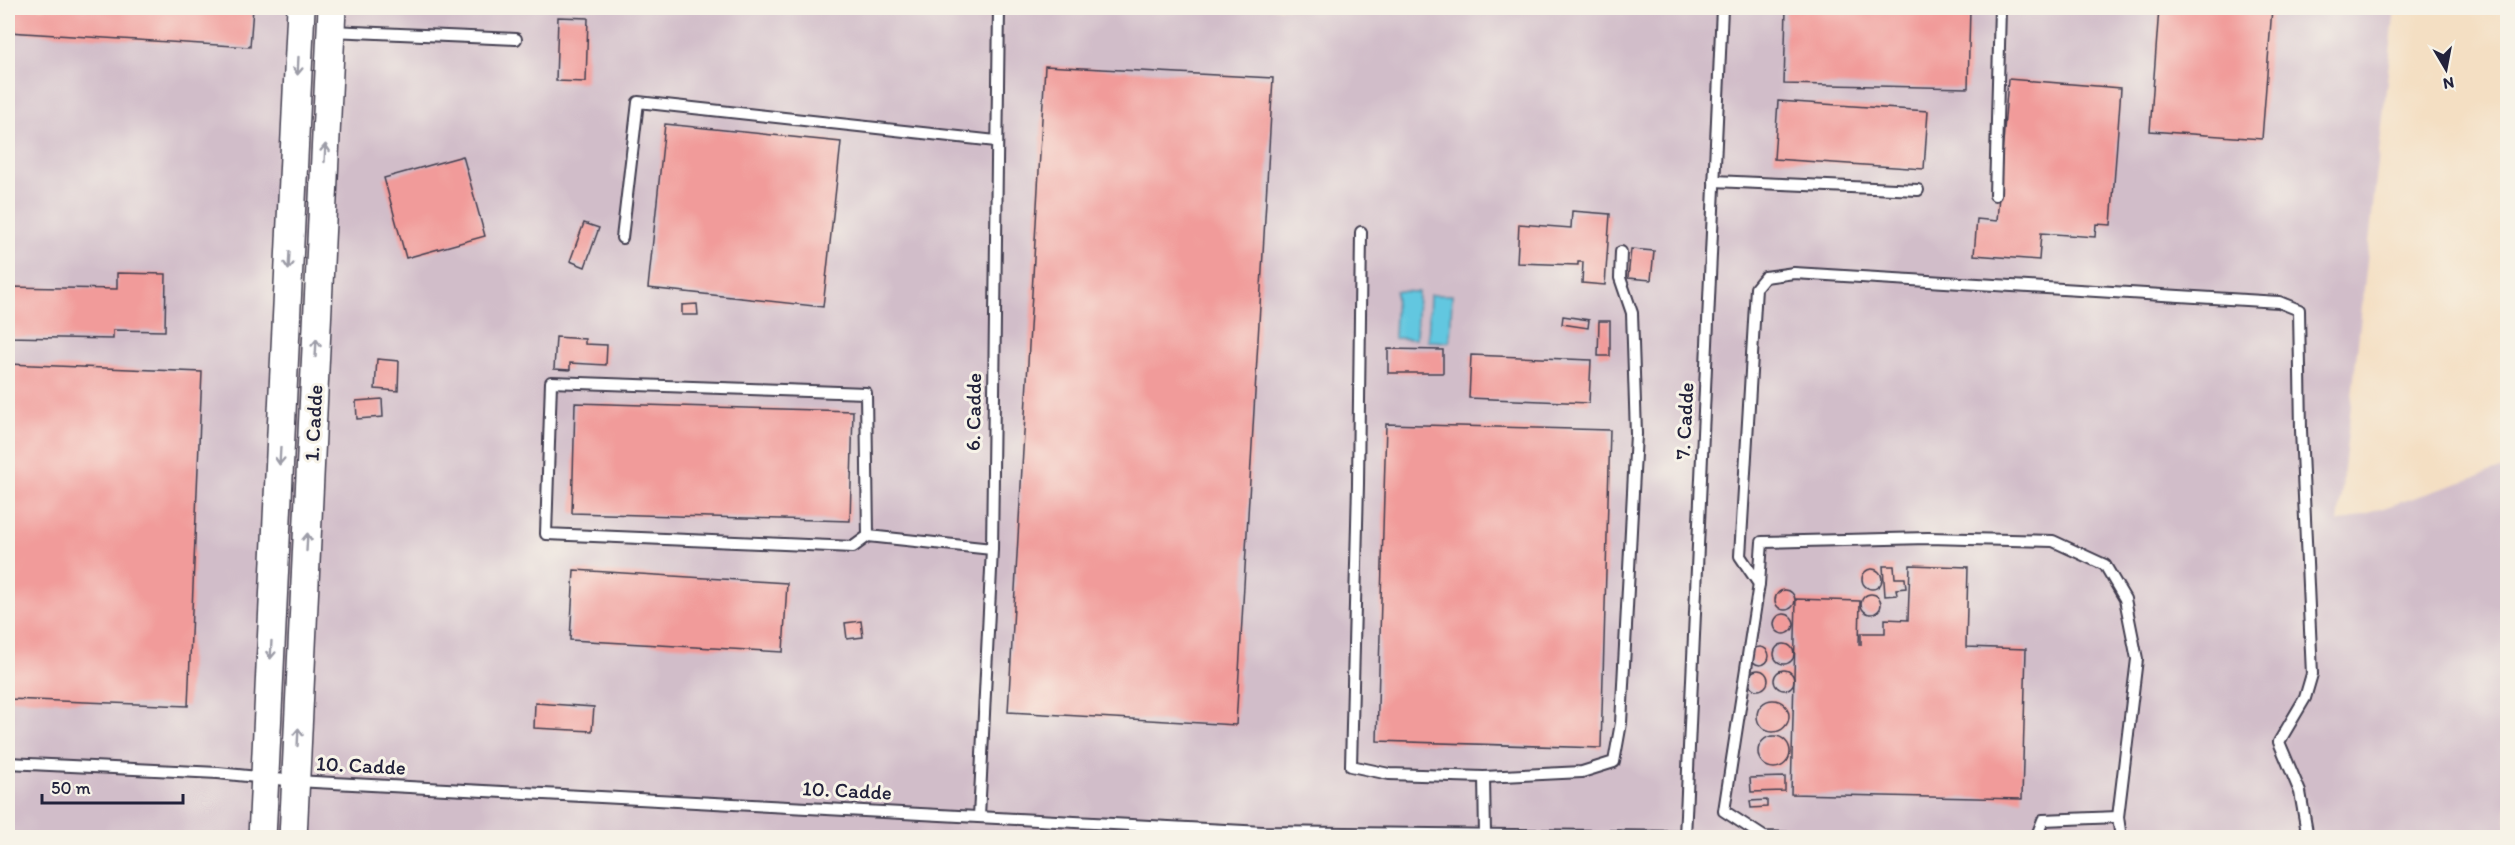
<svg xmlns="http://www.w3.org/2000/svg" width="2515" height="845" font-family="Itim,sans-serif">
<style>
.industrial{fill:#d1bdc9}
.water{fill:#62c7e0;stroke:#42748e;stroke-width:1.5}
.building{fill:#f19b9a}
.lines{fill:none;stroke-linecap:round;stroke-linejoin:round}
.service-casing{stroke:#423e4f;stroke-width:14}
.tertiary-casing{stroke:#423e4f;stroke-width:30}
.service{stroke:#fff;stroke-width:10}
.tertiary{stroke:#fff;stroke-width:27}
.oneway{stroke:#9c9ca7}
.labels{text-anchor:middle;dominant-baseline:central;stroke-width:6;stroke-linejoin:round;paint-order:stroke}
.street-label{font-size:21px;fill:#22223b;stroke:#f7f3e8}
</style>
<rect width="100%" height="100%" fill="#f7f3e8"/>
<filter id="ink" filterUnits="userSpaceOnUse"><feTurbulence type="fractalNoise" baseFrequency=".0167" numOctaves="2"/><feDisplacementMap in="SourceGraphic" scale="12" xChannelSelector="R" yChannelSelector="G"/><feConvolveMatrix kernelMatrix="1 2 1 2 8 2 1 2 1" color-interpolation-filters="sRGB"/></filter>
<filter id="wash" filterUnits="userSpaceOnUse"><feTurbulence type="fractalNoise" baseFrequency=".008" numOctaves="4" result="noise"/><feDisplacementMap in="SourceGraphic" scale="24" xChannelSelector="R" yChannelSelector="G"/><feGaussianBlur stdDeviation="1.35" result="paint"/><feColorMatrix in="noise" values="0 0 0 0 0 0 0 0 0 0 0 0 0 0 0 0 0 1.4 0 .05"/><feComposite in="paint" operator="in"/></filter>
<g filter="url(#wash)">
<rect width="100%" height="100%" fill="#f4dfc3"/>
<polygon class="industrial" points="8,8 2395,8 2338,523 2507,467 2507,837 8,837"/>
<g class="water">
<polygon points="1396,291 1418,292 1416,339 1394,338"/>
<polygon points="1430,295 1452,295 1450,342 1428,341"/>
</g>
<g id="blocks">
<g class="building">
<polygon points="8,8 253,8 250,47 8,32"/>
<polygon points="1786,8 1970,8 1968,88 1784,84"/>
<polygon points="2159,8 2272,8 2262,139 2150,131"/>
<polygon points="558,17 588,18 586,82 556,81"/>
<polygon points="1045,66 1273,78 1236,725 1008,712"/>
<polygon points="2008,79 2121,88 2111,225 2096,224 2095,237 2041,233 2039,260 1974,255 1977,219 1997,221"/>
<polygon points="1778,101 1928,111 1924,169 1774,159"/>
<polygon points="665,124 841,142 823,307 648,288"/>
<polygon points="463,156 485,236 406,258 384,178"/>
<polygon points="1572,211 1610,214 1605,285 1582,283 1583,262 1578,262 1578,265 1517,263 1519,224 1571,228"/>
<polygon points="584,223 599,228 585,267 570,261"/>
<polygon points="1631,249 1654,251 1651,280 1628,278"/>
<polygon points="117,273 166,274 165,331 113,330 113,339 8,337 8,287 117,289"/>
<polygon points="697,304 698,315 682,315 682,305"/>
<polygon points="1563,316 1589,320 1588,328 1562,324"/>
<polygon points="1599,321 1610,321 1610,356 1598,356"/>
<polygon points="556,337 585,339 585,344 607,345 606,365 570,363 570,370 554,369"/>
<polygon points="1388,349 1443,350 1443,373 1388,373"/>
<polygon points="1471,355 1591,360 1589,403 1469,398"/>
<polygon points="377,359 399,361 398,391 375,389"/>
<polygon points="8,364 202,372 188,706 8,699"/>
<polygon points="382,399 383,417 357,419 356,401"/>
<polygon points="575,403 853,411 850,521 572,513"/>
<polygon points="1386,424 1610,430 1601,748 1377,741"/>
<polygon points="1910,565 1968,567 1966,647 2026,649 2022,799 1791,794 1796,599 1860,601 1859,645 1861,645 1861,633 1885,633 1885,619 1908,620"/>
<polygon points="1883,566 1894,566 1895,578 1905,578 1906,588 1896,589 1897,595 1885,596"/>
<circle cx="1872" cy="579" r="10"/>
<polygon points="574,570 787,583 783,652 570,640"/>
<circle cx="1785" cy="600" r="10"/>
<circle cx="1871" cy="604" r="10"/>
<circle cx="1784" cy="624" r="10"/>
<polygon points="861,621 863,637 847,639 845,623"/>
<circle cx="1784" cy="654" r="10"/>
<circle cx="1760" cy="656" r="9"/>
<circle cx="1784" cy="680" r="10"/>
<circle cx="1758" cy="680" r="10"/>
<circle cx="1773" cy="716" r="16"/>
<polygon points="535,703 594,707 592,731 534,728"/>
<circle cx="1774" cy="752" r="16"/>
<polygon points="1785,777 1785,791 1751,792 1750,778"/>
<polygon points="1767,800 1767,807 1751,808 1750,801"/>
</g>
</g>
</g>
<g filter="url(#ink)">
<use href="#blocks" fill-opacity="0" stroke="#423e4f" stroke-width="1.5"/>
<g class="lines">
<g class="service-casing">
<g id="service">
<polyline points="331,31 516,39"/>
<polyline points="1714,181 1918,190"/>
<polyline points="1995,195 2000,8"/>
<polyline points="1361,232 1358,484 1351,766 1389,774 1484,777 1582,772 1614,762 1621,723 1636,434 1632,313 1620,278 1621,252"/>
<polyline points="622,238 638,102 996,141"/>
<polyline points="868,536 866,393 551,382 546,534 853,547 868,536 992,549"/>
<polyline points="1759,584 1740,556 1756,288 1765,277 1794,273 2279,302 2299,310 2301,430 2312,674 2305,698 2279,742 2300,792 2308,838"/>
<polyline points="8,763 218,773 296,781 1263,832 1685,837"/>
<polyline points="1484,777 1485,835"/>
<polyline points="979,817 992,549 999,8"/>
<polyline points="1685,837 1722,8"/>
<polyline points="1793,838 1764,837 1724,811 1759,584 1762,542 1928,538 2053,541 2105,565 2125,599 2137,659 2118,817 2121,838"/>
<polyline points="2036,838 2043,820 2118,817"/>
</g>
</g>
<g class="tertiary-casing">
<g id="tertiary">
<polyline points="262,838 301,8"/>
<polyline points="293,838 332,8"/>
</g>
</g>
<use href="#service" class="service"/>
<use href="#tertiary" class="tertiary"/>
</g>
<defs><path id="oneway-shaft" d="M-6 0H5M1.5-3L5.5 0L1.5 3" fill="none" stroke-width="1.6" stroke-linecap="round" stroke-linejoin="round" transform="scale(1.5)"/></defs>
<g class="oneway">
<use href="#oneway-shaft" transform="translate(298 66) rotate(93)"/>
<use href="#oneway-shaft" transform="translate(325 153) rotate(-87)"/>
<use href="#oneway-shaft" transform="translate(289 261) rotate(93)"/>
<use href="#oneway-shaft" transform="translate(316 348) rotate(-87)"/>
<use href="#oneway-shaft" transform="translate(280 456) rotate(93)"/>
<use href="#oneway-shaft" transform="translate(307 542) rotate(-87)"/>
<use href="#oneway-shaft" transform="translate(271 650) rotate(93)"/>
<use href="#oneway-shaft" transform="translate(298 737) rotate(-87)"/>
</g>
</g>
<g class="labels">
<g class="street-label">
<text transform="translate(973 412) rotate(-89)">6. Cadde</text>
<text transform="translate(1684 421) rotate(-87)">7. Cadde</text>
<text transform="translate(313 423) rotate(-87)">1. Cadde</text>
<text transform="translate(361 765) rotate(3)">10. Cadde</text>
<text transform="translate(847 790) rotate(3)">10. Cadde</text>
</g>
</g>
<rect width="2515" height="845" fill="none" stroke="#f7f3e8" stroke-width="30"/>
<g transform="translate(2446 69) rotate(170)" stroke="#f7f3e8" stroke-width="4.5" paint-order="stroke">
<path d="M0-4.5L10 22L0 15L-10 22Z" fill="#22223b"/>
<text y="-9" font-size="16" font-weight="bold" text-anchor="middle" fill="#22223b">N</text>
</g>
<path d="M42 794v9h141v-9" fill="none" stroke="#22223b" stroke-width="3"/>
<text x="51" y="794" font-size="18" fill="#22223b" stroke="#f7f3e8" stroke-width="4.5" paint-order="stroke">50 m</text>
</svg>
